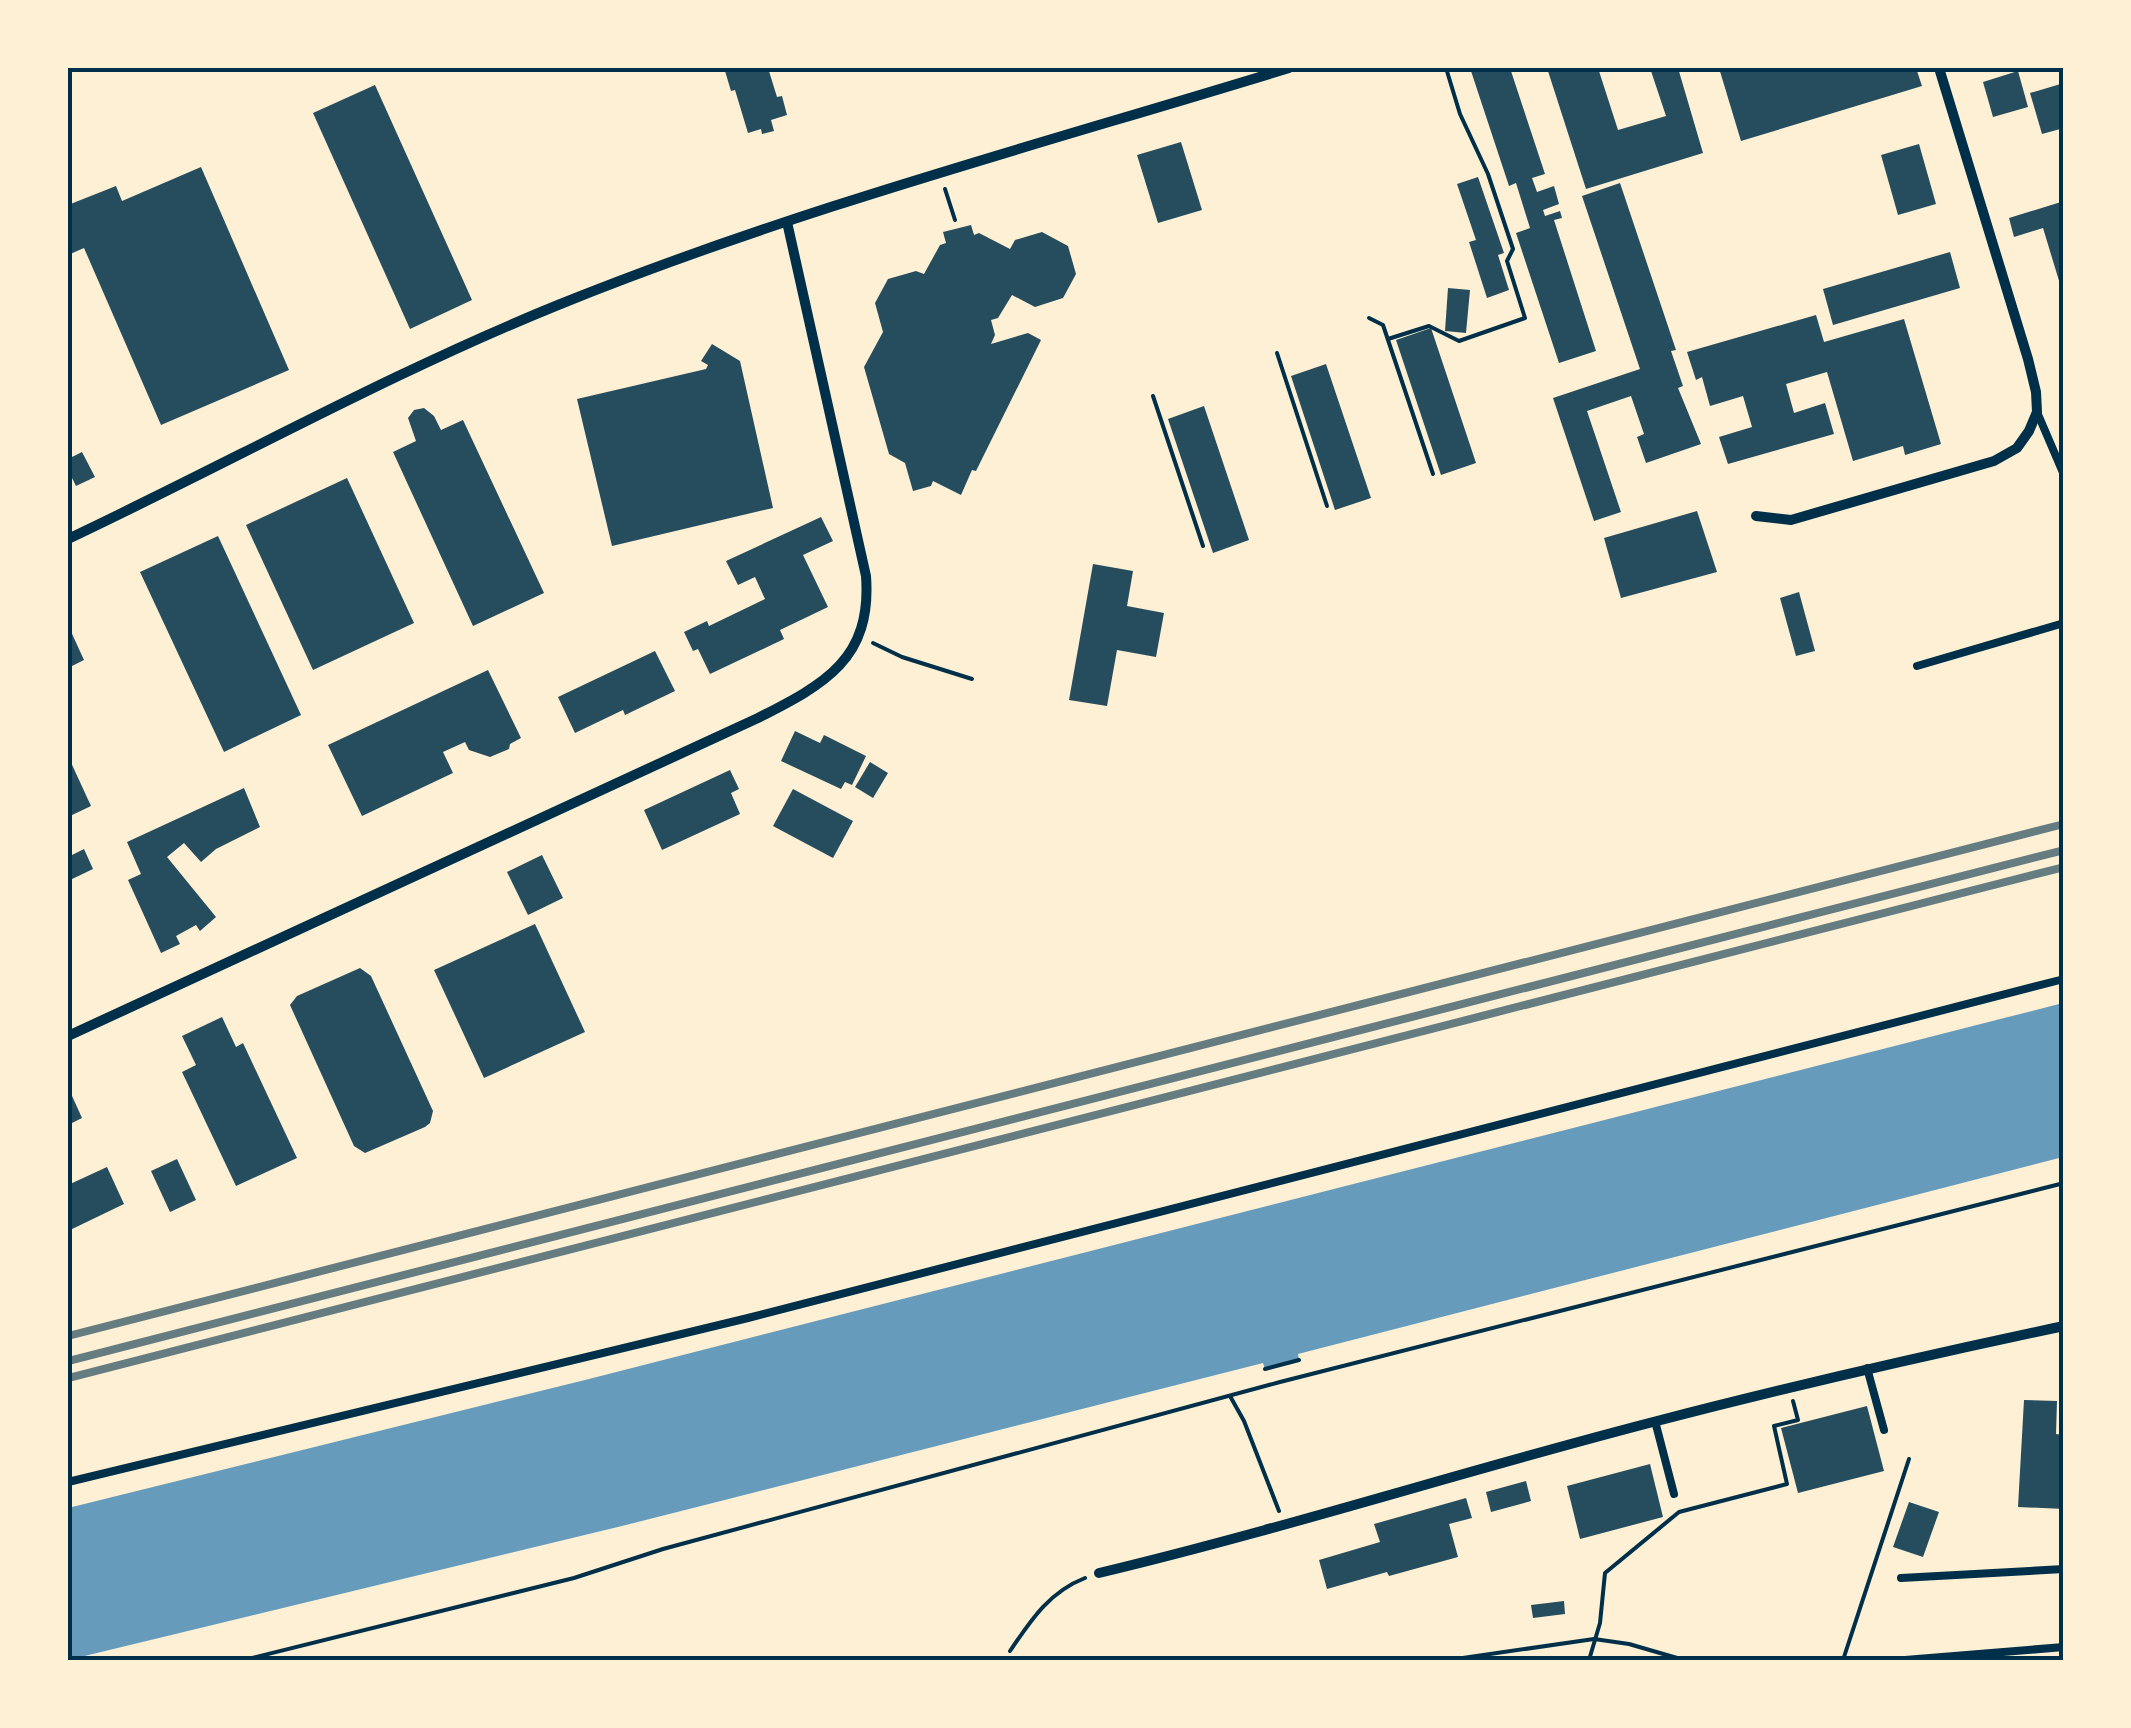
<svg xmlns="http://www.w3.org/2000/svg" width="2131" height="1728" font-family="Lora,serif">
<style>
.water{fill:#669bbc}
.building{fill:#264d5e}
.lines{fill:none;stroke-linecap:round;stroke-linejoin:round}
.path{stroke:#003049;stroke-width:4}
.service{stroke:#003049;stroke-width:8}
.minor{stroke:#003049;stroke-width:10}
.rail{stroke:#657d81;stroke-width:8}
.neatline{fill:none;stroke:#003049;stroke-width:4}
</style>
<rect width="100%" height="100%" fill="#fdf0d5"/>
<polygon class="water" points="2063,1003 2063,1157 1298,1354 1299,1360 1265,1369 1263,1363 622,1526 68,1660 68,1508 585,1380"/>
<g class="building">
<polygon points="739,68 768,68 777,97 782,96 787,115 771,120 774,131 762,134 761,129 748,133 735,90 731,91 725,71"/>
<polygon points="1470,68 1510,68 1545,174 1532,178 1537,192 1554,186 1559,204 1543,210 1545,216 1560,211 1562,218 1554,220 1596,351 1559,363 1516,233 1530,228 1516,183 1509,186"/>
<polygon points="1547,68 1598,68 1618,130 1666,116 1650,68 1678,68 1703,153 1586,189"/>
<polygon points="1719,68 1916,68 1922,86 1741,141"/>
<polygon points="2018,71 2028,107 1993,117 1983,82"/>
<polygon points="2064,83 2064,128 2042,134 2030,93"/>
<polygon points="375,85 472,300 410,329 313,113"/>
<polygon points="1181,142 1202,210 1158,223 1137,155"/>
<polygon points="1919,144 1936,204 1898,215 1881,155"/>
<polygon points="201,167 289,370 161,425 84,248 68,255 68,205 116,186 122,201"/>
<polygon points="1478,177 1504,253 1498,255 1509,290 1487,298 1469,242 1476,240 1457,184"/>
<polygon points="1620,183 1676,350 1671,351 1683,386 1678,388 1701,444 1646,463 1637,437 1644,434 1631,396 1587,411 1621,512 1594,521 1553,398 1640,369 1582,196"/>
<polygon points="2061,202 2064,211 2063,294 2043,228 2014,237 2009,218"/>
<polygon points="971,225 974,235 979,233 1010,249 1015,240 1042,232 1068,246 1076,274 1063,298 1035,307 1012,295 998,318 991,320 995,335 991,344 1028,333 1041,340 976,471 972,470 961,495 933,481 931,486 913,491 905,463 889,454 864,367 883,332 875,303 888,279 916,271 924,274 940,245 946,243 943,232"/>
<polygon points="1950,252 1960,288 1833,325 1823,289"/>
<polygon points="1448,288 1470,290 1466,333 1445,331"/>
<polygon points="1816,315 1824,342 1904,319 1941,444 1905,455 1903,446 1853,461 1827,372 1786,384 1794,413 1825,403 1834,434 1728,464 1719,437 1752,427 1743,396 1710,406 1702,377 1696,380 1687,352"/>
<polygon points="1431,328 1476,463 1441,475 1396,340"/>
<polygon points="712,344 740,361 773,508 612,546 577,399 706,369 708,365 701,361"/>
<polygon points="1326,364 1371,498 1335,510 1291,376"/>
<polygon points="1204,406 1249,540 1213,553 1168,419"/>
<polygon points="424,408 434,416 441,430 463,420 544,593 473,626 393,452 416,441 408,418 414,410"/>
<polygon points="82,452 95,477 76,486 68,470 68,459"/>
<polygon points="347,478 414,623 313,670 246,525"/>
<polygon points="1697,511 1717,572 1621,598 1604,538"/>
<polygon points="821,517 833,541 803,555 828,607 780,630 784,639 710,674 698,649 693,651 684,632 707,621 709,626 765,599 755,577 738,585 726,561"/>
<polygon points="218,536 301,715 224,752 140,572"/>
<polygon points="1093,564 1133,571 1127,606 1164,613 1156,657 1117,650 1107,706 1069,700"/>
<polygon points="1799,592 1815,651 1796,656 1780,598"/>
<polygon points="68,625 84,660 68,668"/>
<polygon points="655,651 675,691 625,715 623,710 575,733 558,697"/>
<polygon points="488,670 521,738 510,744 509,749 490,757 469,750 465,742 443,752 453,773 362,816 328,745"/>
<polygon points="795,731 820,743 824,735 866,756 852,785 845,782 841,789 781,761"/>
<polygon points="68,756 91,806 68,817"/>
<polygon points="870,762 888,773 873,798 855,787"/>
<polygon points="730,770 739,789 731,793 740,814 662,850 644,810"/>
<polygon points="244,788 260,827 216,849 201,862 184,843 167,857 216,917 200,931 196,925 176,936 180,944 161,953 128,880 141,874 127,842"/>
<polygon points="793,789 853,821 833,858 773,826"/>
<polygon points="84,849 93,869 68,881 68,857"/>
<polygon points="542,855 563,898 528,915 507,872"/>
<polygon points="535,924 585,1032 484,1078 434,970"/>
<polygon points="360,968 371,976 433,1111 430,1123 425,1127 365,1153 354,1146 290,1005 297,996"/>
<polygon points="222,1017 236,1047 243,1043 297,1158 236,1186 182,1072 196,1065 182,1036"/>
<polygon points="68,1087 82,1118 68,1125"/>
<polygon points="177,1159 196,1200 170,1212 151,1171"/>
<polygon points="107,1167 124,1204 68,1231 68,1185"/>
<polygon points="2024,1400 2057,1401 2056,1434 2064,1435 2064,1509 2018,1507"/>
<polygon points="1867,1406 1884,1471 1798,1493 1781,1428"/>
<polygon points="1650,1464 1663,1517 1580,1539 1567,1486"/>
<polygon points="1526,1481 1531,1501 1491,1512 1486,1492"/>
<polygon points="1466,1498 1472,1518 1449,1524 1458,1557 1389,1576 1387,1572 1327,1589 1319,1560 1380,1542 1374,1524"/>
<polygon points="1909,1502 1939,1512 1923,1557 1893,1547"/>
<polygon points="1564,1601 1565,1614 1533,1618 1531,1605"/>
</g>
<g class="lines">
<g class="path">
<polyline points="945,189 955,220"/>
<polyline points="1369,318 1383,325 1433,474"/>
<polyline points="1388,339 1429,326 1459,341 1525,318 1507,261 1513,249 1488,174 1460,114 1446,68"/>
<polyline points="1277,353 1327,506"/>
<polyline points="1153,396 1203,546"/>
<polyline points="873,643 902,657 972,679"/>
<polyline points="1265,1369 1299,1360"/>
<polyline points="1230,1396 1244,1421 1279,1511"/>
<path d="M1010,1651C1031,1620 1049,1592 1085,1578"/>
<polyline points="244,1660 574,1578 663,1549 1280,1382 2064,1183"/>
<polyline points="1449,1660 1594,1639 1629,1644 1684,1660"/>
<polyline points="1589,1660 1600,1623 1605,1573 1679,1512 1787,1484 1774,1426 1798,1420 1793,1401"/>
<polyline points="1843,1660 1909,1459"/>
</g>
<g class="service">
<polyline points="2037,412 2064,475"/>
<polyline points="1917,666 2064,623"/>
<polyline points="1867,1368 1884,1430"/>
<polyline points="1655,1421 1674,1494"/>
<polyline points="68,1482 748,1318 2064,979"/>
<polyline points="1901,1578 2064,1569"/>
<polyline points="1905,1660 2064,1647"/>
</g>
<g class="minor">
<polyline points="1756,516 1791,520 1994,461 2017,448 2029,431 2037,412 2036,392 2028,359 1939,68"/>
<path d="M68,539C231,462 390,373 558,305C795,209 1045,143 1289,68"/>
<path d="M68,1036L758,718C825,684 872,659 866,576L787,222"/>
<path d="M1099,1573C1287,1528 1470,1469 1657,1421C1792,1386 1927,1355 2064,1326"/>
</g>
<g class="rail">
<polyline points="68,1336 2064,824"/>
<polyline points="68,1361 2064,850"/>
<polyline points="68,1378 2064,867"/>
</g>
</g>
<rect width="2131" height="1728" fill="none" stroke="#fdf0d5" stroke-width="140"/>
<rect x="70" y="70" width="1991" height="1588" class="neatline"/>
</svg>
